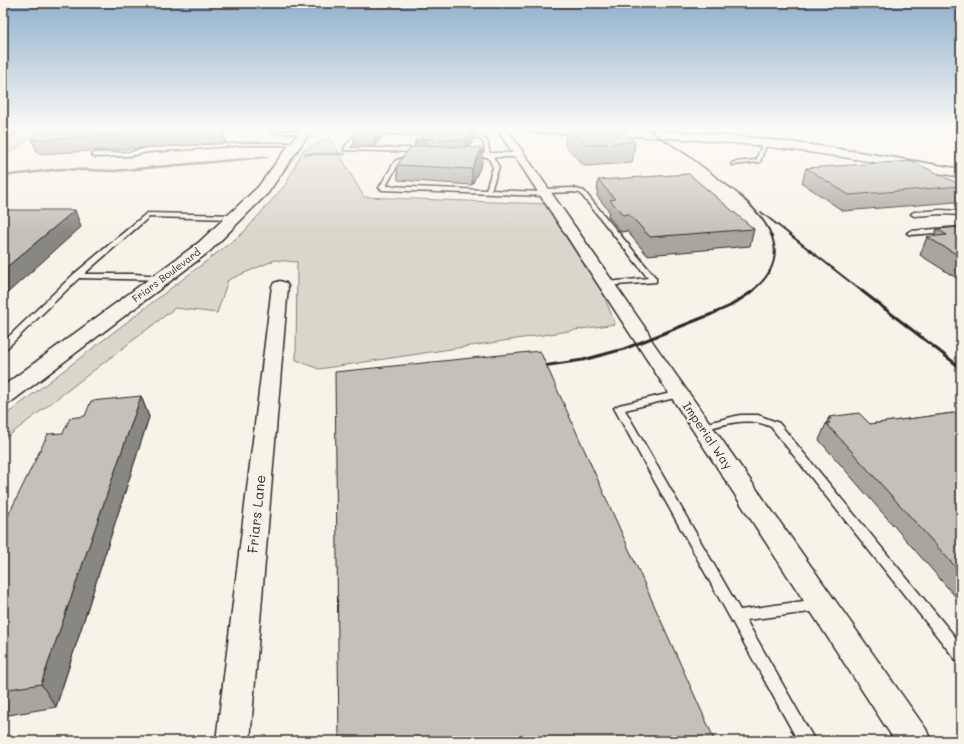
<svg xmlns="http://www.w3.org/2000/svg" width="964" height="744" font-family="Mali,sans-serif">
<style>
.green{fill:#dad6cc;stroke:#82807c}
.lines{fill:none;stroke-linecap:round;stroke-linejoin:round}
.stream{stroke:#7a7874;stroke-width:2.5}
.lane-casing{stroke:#2b2b2b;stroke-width:3}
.street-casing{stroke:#2b2b2b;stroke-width:3}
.secondary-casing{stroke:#2b2b2b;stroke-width:3}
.highway-casing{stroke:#2b2b2b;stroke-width:3}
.lane{fill:#f7f3e8;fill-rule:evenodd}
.street{fill:#f7f3e8;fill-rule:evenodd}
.secondary{fill:#f7f3e8;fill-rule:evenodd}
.highway{fill:#f7f3e8;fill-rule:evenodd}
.rail-far2{stroke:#2b2b2b;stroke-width:1.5}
.rail-far1{stroke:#2b2b2b;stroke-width:2}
.rail{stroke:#2b2b2b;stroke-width:3}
.wall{fill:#a9a69f;stroke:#2b2b2b}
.shaded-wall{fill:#898782;stroke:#2b2b2b}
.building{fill:#c4c1b9;stroke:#2b2b2b}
.labels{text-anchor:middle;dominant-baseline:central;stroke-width:4;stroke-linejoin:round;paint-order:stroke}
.far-street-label{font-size:10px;fill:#2b2b2b;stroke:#f7f3e8}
.street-label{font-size:12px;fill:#2b2b2b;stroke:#f7f3e8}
.near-street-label{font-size:14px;fill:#2b2b2b;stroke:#f7f3e8}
</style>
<rect width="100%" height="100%" fill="#f7f3e8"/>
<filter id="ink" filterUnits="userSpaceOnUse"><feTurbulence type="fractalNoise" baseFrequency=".025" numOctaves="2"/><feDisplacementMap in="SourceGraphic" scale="8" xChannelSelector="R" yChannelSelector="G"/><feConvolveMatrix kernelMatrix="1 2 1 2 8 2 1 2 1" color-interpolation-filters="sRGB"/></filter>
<g filter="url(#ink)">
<g class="green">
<polygon points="24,129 43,129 3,157 3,142"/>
<polygon points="330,138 364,197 546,204 603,293 615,324 319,369 296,360 297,262 275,260 228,280 217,313 175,308 3,440 3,417 243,233 286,184 303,150"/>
</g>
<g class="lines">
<g class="stream">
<polyline points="305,154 345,154"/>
<polyline points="3,176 61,169 114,171 267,157"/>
</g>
<g class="lane-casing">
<g id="lane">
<polygon points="359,129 364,129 350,148 420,148 423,150 420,152 344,150 344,148"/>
<polygon points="274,131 305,131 307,132 305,133 272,133 272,131"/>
<polygon points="372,131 433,133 435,134 433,135 370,133 370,131"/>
<polygon points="461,135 481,136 488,142 489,152 490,153 519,153 522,155 519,157 493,157 499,167 491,190 543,192 543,190 545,189 573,188 584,191 656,278 656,282 604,286 603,284 607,282 648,278 580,193 573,192 548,193 550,194 547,196 382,190 379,188 395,161 411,155 413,156 413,158 399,163 386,186 486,190 493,167 488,157 479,157 475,160 468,158 476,154 485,153 484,143 478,138 459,137 459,135"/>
<polygon points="765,141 767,142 760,162 732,165 731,164 734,162 756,160 763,142"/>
<polygon points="245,143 296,143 298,144 296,145 245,145 148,152 130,156 95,157 92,155 95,153 130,152 148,148"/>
<polygon points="941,210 961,211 961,215 941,214 914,216 911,214 914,212"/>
<polygon points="147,213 236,215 239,217 236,219 149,217 84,274 134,274 162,276 166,278 165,280 79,278 6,349 3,350 3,342 74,274"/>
<polygon points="961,227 961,231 910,235 907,233 910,231"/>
<polygon points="680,391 683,392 685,394 683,396 625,410 740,610 818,599 823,601 825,605 823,609 818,611 746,620 815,741 798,741 614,408 619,405"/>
<path d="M740,415H758L779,423L961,644V661L956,660L771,427C749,416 726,424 703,430L699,429L698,427L699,425Z"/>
</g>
</g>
<g class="street-casing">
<g id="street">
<polygon points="497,129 507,129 648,332 652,341 926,729 931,741 895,741"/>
<polygon points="280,281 286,283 288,286 250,741 216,741 272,286 274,283"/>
</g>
</g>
<g class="secondary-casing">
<g id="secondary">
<polygon points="301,129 312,129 268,193 210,251 11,402 3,404 3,386 198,243 258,187"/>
<path d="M525,129C594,129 664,129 733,136C810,143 885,156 961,169V177C885,164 810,150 733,143C666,136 598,135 530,132Z"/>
</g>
</g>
<g class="highway-casing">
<polygon id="highway" points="5,129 19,129 7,138 3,139 3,131"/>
</g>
<use href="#lane" class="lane"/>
<use href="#street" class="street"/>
<use href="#secondary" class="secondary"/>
<use href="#highway" class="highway"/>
<g class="rail-far2">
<polyline points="647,129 689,156 744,198"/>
<polyline points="739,195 746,201"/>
</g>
<g class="rail-far1">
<path d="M745,200C776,229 790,261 751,292"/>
<polyline points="761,212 863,292"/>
</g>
<g class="rail">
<polyline points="862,291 961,368"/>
<polyline points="536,367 583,360 624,349 712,314 730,306 753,291"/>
</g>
</g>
<g class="wall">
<polygon points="43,129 224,129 225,143 38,154 32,140"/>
<polygon points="355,129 383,129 383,135 375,146 355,145 353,131"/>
<polygon points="424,129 473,141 470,147 482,163 472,185 398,180 397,165 415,147 415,141 422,139 421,133"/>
<polygon points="566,129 620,129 635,142 632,163 584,166 565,145"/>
<polygon points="806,168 961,185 961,191 956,202 843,211 802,183"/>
<polygon points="598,180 754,229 750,246 647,255 627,231 621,232 608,216 609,211 597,196"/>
<polygon points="961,227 961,281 920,255 927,237 934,236 937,229"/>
<polygon points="141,396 149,417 56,707 3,716 3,526 63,433"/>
<polygon points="961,412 961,603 819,440 829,417 870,424"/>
</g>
<g class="shaded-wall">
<polygon points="222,129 224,129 225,143"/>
<polygon points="376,129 383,129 383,135 375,146 374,132"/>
<polygon points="472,129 473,129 473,141 466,154 466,140"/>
<polygon points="425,139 426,154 416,155 415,141"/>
<polygon points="482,148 482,163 472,185 472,169"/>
<polygon points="75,210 81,227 3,297 3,270"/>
<polygon points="141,396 149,417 56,707 41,684"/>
</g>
<g class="building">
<polygon points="43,129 210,129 32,140"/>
<polygon points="355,129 376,129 374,132 353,131"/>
<polygon points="424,129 472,129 466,140 425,139 415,141 416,139 429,139 434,136 430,133 421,133"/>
<polygon points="571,129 620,129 635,142 586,145"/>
<polygon points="425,145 482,148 472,169 397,165 410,148"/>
<polygon points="912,161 961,185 961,186 849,195 806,168"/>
<polygon points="689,174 754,229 650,237 629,214 623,215 610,200 615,199 598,180"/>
<polygon points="3,210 75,210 3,270"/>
<polygon points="961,227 961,257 927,237 947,235 937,229"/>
<polygon points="540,351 715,741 339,741 335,372"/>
<polygon points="141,396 41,684 3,690 3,526 48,434 63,433 70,418 85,416 91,401"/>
<polygon points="961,412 961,573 826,423 830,423 827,420 831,419 829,417 859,413 870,424"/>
</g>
</g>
<linearGradient id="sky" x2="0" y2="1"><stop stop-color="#91b1cd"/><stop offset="0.55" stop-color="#fbfaf5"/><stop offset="1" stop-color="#fbfaf5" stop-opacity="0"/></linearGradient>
<rect width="964" height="234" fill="url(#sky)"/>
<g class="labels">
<g class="far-street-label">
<text transform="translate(166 275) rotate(-37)">Friars Boulevard</text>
</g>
<g class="street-label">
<text transform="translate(708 435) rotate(56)">Imperial Way</text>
</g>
<g class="near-street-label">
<text transform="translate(256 514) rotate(-84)">Friars Lane</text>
</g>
</g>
<rect width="964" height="744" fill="none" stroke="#f7f3e8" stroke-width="16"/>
<rect x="8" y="8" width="948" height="728" fill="none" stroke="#2b2b2b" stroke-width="1.5" filter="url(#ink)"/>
</svg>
